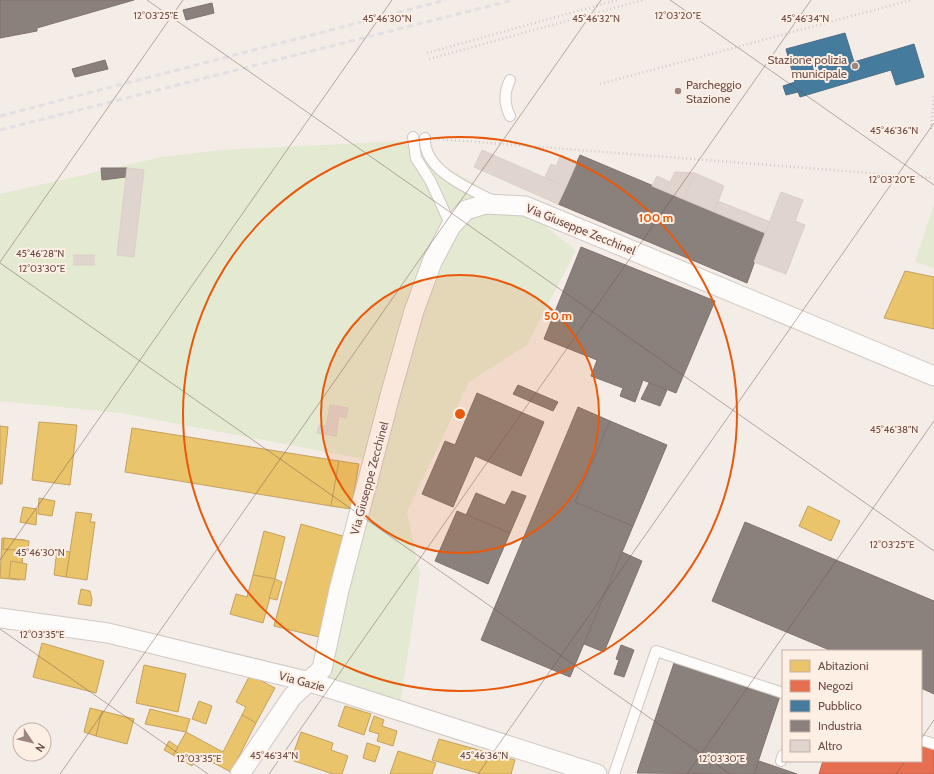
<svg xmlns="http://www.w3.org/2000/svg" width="934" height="774" font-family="Cabin,sans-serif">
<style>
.green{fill:#e4e9d1}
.homes{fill:#e9c46a;stroke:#c4a160}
.shops{fill:#e76f51;stroke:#c3654f}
.public{fill:#457b9d;stroke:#526e84}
.industry{fill:#8a817c;stroke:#82726d}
.building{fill:#e0d4ce;stroke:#dccec9}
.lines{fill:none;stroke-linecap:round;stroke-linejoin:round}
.service-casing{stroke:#d2c8c4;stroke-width:12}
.minor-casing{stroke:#d2c8c4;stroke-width:21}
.path{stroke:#d5cbc9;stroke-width:2.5;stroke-dasharray:1 3;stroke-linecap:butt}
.service{stroke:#fdfcfb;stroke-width:10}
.minor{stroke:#fdfcfb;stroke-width:19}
.rail{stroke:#e2e0e3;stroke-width:3;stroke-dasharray:6 4;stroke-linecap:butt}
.ticks{fill:none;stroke:#6f4f49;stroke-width:1;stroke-opacity:0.45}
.ring{fill:none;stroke:#e8590c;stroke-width:2}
.poi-dot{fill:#9e8680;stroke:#feefe5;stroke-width:1.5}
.labels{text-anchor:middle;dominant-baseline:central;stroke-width:4;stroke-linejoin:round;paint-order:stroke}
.poi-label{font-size:12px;fill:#6f4f49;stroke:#feefe5;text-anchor:end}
.street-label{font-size:12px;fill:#6f4f49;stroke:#feefe5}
.ticks-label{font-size:10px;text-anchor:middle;fill:#6f4f49;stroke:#feefe5;stroke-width:4;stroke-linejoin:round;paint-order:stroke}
.centre{fill:#e8590c;stroke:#feefe5;stroke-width:2}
.ring-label{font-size:12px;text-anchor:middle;font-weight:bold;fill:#e8590c;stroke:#feefe5;stroke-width:4;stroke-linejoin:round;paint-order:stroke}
</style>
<rect width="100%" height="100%" fill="#f4ece6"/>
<g class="green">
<polygon points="402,141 544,225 576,250 527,345 469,382 407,512 420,574 400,704 319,678 379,462 121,413 0,401 0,194 162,157 222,150"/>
<polygon points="934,204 934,268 915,262"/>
</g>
<g class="homes">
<polygon points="905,271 934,277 934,329 884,318"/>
<polygon points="39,422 77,425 70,485 32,480"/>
<polygon points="0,426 8,427 2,484 0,484"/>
<polygon points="132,428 339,461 331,506 125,472"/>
<polygon points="339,461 359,464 351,509 331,506"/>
<polygon points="39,498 55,501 52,516 38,514"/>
<polygon points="808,506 840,521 831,541 799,526"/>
<polygon points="23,507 37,509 36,525 20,522"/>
<polygon points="76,512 92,514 90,522 95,522 87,580 66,577"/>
<polygon points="301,524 346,537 319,637 274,626"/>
<polygon points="264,531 285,537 275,579 253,575"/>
<polygon points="2,538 25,540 20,580 0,578"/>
<polygon points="4,538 29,541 28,551 3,549"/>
<polygon points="57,550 70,552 66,577 54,575"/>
<polygon points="11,561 27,564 25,580 9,578"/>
<polygon points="253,575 275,579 263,623 230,614 236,594 247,597"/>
<polygon points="275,579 282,582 277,600 269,598"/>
<polygon points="81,589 90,591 92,599 91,606 78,604"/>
<polygon points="42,643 104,661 96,693 33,677"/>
<polygon points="144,665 186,674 178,712 136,703"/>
<polygon points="250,675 275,688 256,723 242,715 246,707 236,702"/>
<polygon points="199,701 212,706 206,724 192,719"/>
<polygon points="345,706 371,714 364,735 338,726"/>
<polygon points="90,708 102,711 96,736 84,732"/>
<polygon points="150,709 190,719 186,732 145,724"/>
<polygon points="102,711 134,719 127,744 96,736"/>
<polygon points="242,715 256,723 231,772 198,755 192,766 173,755 186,732 223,752"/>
<polygon points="374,716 384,720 382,726 397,731 393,746 377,741 379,734 369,731"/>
<polygon points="301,732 333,743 331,750 348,756 342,774 333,774 291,760"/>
<polygon points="439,739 515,760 511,774 481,774 432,760"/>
<polygon points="169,741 178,747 173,755 164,750"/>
<polygon points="367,743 380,747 375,762 363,758"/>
<polygon points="398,751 436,763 432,774 390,774"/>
</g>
<polygon class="shops" points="921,744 934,749 934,774 819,774 823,761 921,761"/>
<polygon class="public" points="845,33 854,62 914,44 924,77 896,85 891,70 800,97 798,92 786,95 783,86 795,82 786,49"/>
<g class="industry">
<polygon points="0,0 134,0 37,28 37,31 0,38"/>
<polygon points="212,3 214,13 186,20 183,10"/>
<polygon points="105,60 108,69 75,77 72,69"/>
<polygon points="580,155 765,233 747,283 558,204"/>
<polygon points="101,168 127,168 126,177 102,180"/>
<polygon points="581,247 715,301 676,393 643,380 635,402 620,396 623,388 591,376 597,360 544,339"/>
<polygon points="649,383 667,390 660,406 641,399"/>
<polygon points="518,385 558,402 553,411 513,394"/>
<polygon points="477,393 544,422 521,476 475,456 453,507 422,494 445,441 455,445"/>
<polygon points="578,407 610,421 575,502 633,526 570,677 481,640"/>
<polygon points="610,421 667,445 633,526 575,502"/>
<polygon points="512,491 526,496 510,533 466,515 476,493 505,505"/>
<polygon points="457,511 510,533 488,584 435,561"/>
<polygon points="745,522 934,601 934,694 921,688 921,651 832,651 712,601"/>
<polygon points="622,552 642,561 604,652 584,644"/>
<polygon points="621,645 634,650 624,677 614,674 619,660 616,659"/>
<polygon points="675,660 780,696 754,774 637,773"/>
<polygon points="759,761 797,774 754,774"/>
</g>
<g class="building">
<polygon points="482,150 566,187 558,204 474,167"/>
<polygon points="561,155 577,162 566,187 545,177 551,164 556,166"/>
<polygon points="127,168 144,170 134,257 117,255"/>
<polygon points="675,172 695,173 683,199 652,186 657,176 670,182"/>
<polygon points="695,173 724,186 714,212 683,199"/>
<polygon points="781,192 803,200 795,221 805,225 786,274 754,262"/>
<polygon points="718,201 770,222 765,233 714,212"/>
<rect x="74" y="255" width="20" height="10"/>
<polygon points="330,405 348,408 346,418 339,416 336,436 317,433 319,425 326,426"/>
</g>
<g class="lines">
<g class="service-casing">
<g id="service">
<path d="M510,116C504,104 504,92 510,80"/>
<polyline points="413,137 416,158 431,182 451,226"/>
<path d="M425,138C423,170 469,189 494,201"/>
<polyline points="921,740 934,744"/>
<polyline points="781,761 783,755"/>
<polyline points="614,774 656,651 783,693"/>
</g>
</g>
<g class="minor-casing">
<g id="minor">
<polyline points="0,618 108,633 310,682 597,774"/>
<polyline points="240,774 292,697 322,669 339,590 391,392 414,311 432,262 451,226 466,210 486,204 525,206 934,376"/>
</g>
</g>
<g class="path">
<polyline points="427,53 617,0"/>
<polyline points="429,59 643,0"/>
<polyline points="600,84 911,0"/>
<polyline points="931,129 934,95"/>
<polyline points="439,139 934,178"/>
</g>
<use href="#service" class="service"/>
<use href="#minor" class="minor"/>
<g class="rail">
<polyline points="0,116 446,0"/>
<polyline points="0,130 513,0"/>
</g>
</g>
<path class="ticks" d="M147,0L934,551M670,0L934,185M0,262L183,0M0,263L730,774M0,560L392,0M0,629L208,774M921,739L934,720M60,774L601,0M269,774L811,0M478,774L934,123M687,774L934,421M896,774L905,761"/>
<circle cx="460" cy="414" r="139" fill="#e8590c" fill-opacity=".12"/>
<g class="ring">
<circle cx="460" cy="414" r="139"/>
<circle cx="460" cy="414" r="277"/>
</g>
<g class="poi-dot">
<circle cx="855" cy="66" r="4"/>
<circle cx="678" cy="91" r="4"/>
</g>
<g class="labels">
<g class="poi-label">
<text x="847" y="59">Stazione polizia<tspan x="847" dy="14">municipale</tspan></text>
<text x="686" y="84" text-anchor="start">Parcheggio<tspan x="686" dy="14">Stazione</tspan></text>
</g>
<g class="street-label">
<text transform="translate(581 229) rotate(22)">Via Giuseppe Zecchinel</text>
<text transform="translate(369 478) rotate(-75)">Via Giuseppe Zecchinel</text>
<text transform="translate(302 681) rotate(15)">Via Gazie</text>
</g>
</g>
<g class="ticks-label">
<text x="156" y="19">12°03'25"E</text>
<text x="678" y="19">12°03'20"E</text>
<text x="387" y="22">45°46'30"N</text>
<text x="596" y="22">45°46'32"N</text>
<text x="805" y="22">45°46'34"N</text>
<text x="894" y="134">45°46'36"N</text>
<text x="892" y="183">12°03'20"E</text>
<text x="40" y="257">45°46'28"N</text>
<text x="42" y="272">12°03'30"E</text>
<text x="894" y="433">45°46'38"N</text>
<text x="892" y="548">12°03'25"E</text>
<text x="40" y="556">45°46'30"N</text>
<text x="42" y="638">12°03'35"E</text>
<text x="274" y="759">45°46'34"N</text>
<text x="484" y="759">45°46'36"N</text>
<text x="199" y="762">12°03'35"E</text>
<text x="722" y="762">12°03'30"E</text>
</g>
<circle cx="460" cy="414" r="6" class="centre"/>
<g class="ring-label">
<text x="656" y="222">100 m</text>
<text x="558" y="320">50 m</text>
</g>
<rect x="782" y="650" width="140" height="112" fill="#feefe5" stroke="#c5afa7"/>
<rect x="790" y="660" width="20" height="12" fill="#e9c46a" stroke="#c5afa7"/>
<text x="818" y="670" font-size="12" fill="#6f4f49">Abitazioni</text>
<rect x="790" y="680" width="20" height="12" fill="#e76f51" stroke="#c5afa7"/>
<text x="818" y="690" font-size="12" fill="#6f4f49">Negozi</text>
<rect x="790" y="700" width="20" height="12" fill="#457b9d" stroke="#c5afa7"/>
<text x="818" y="710" font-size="12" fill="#6f4f49">Pubblico</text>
<rect x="790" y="720" width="20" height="12" fill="#8a817c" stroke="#c5afa7"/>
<text x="818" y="730" font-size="12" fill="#6f4f49">Industria</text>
<rect x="790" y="740" width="20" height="12" fill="#e0d4ce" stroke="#c5afa7"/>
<text x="818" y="750" font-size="12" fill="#6f4f49">Altro</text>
<g transform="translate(32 742) rotate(125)"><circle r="19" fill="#feefe5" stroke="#c5afa7"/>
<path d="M0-3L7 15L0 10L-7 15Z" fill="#9e8680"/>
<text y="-6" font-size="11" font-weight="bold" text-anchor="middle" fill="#6f4f49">N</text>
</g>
</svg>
